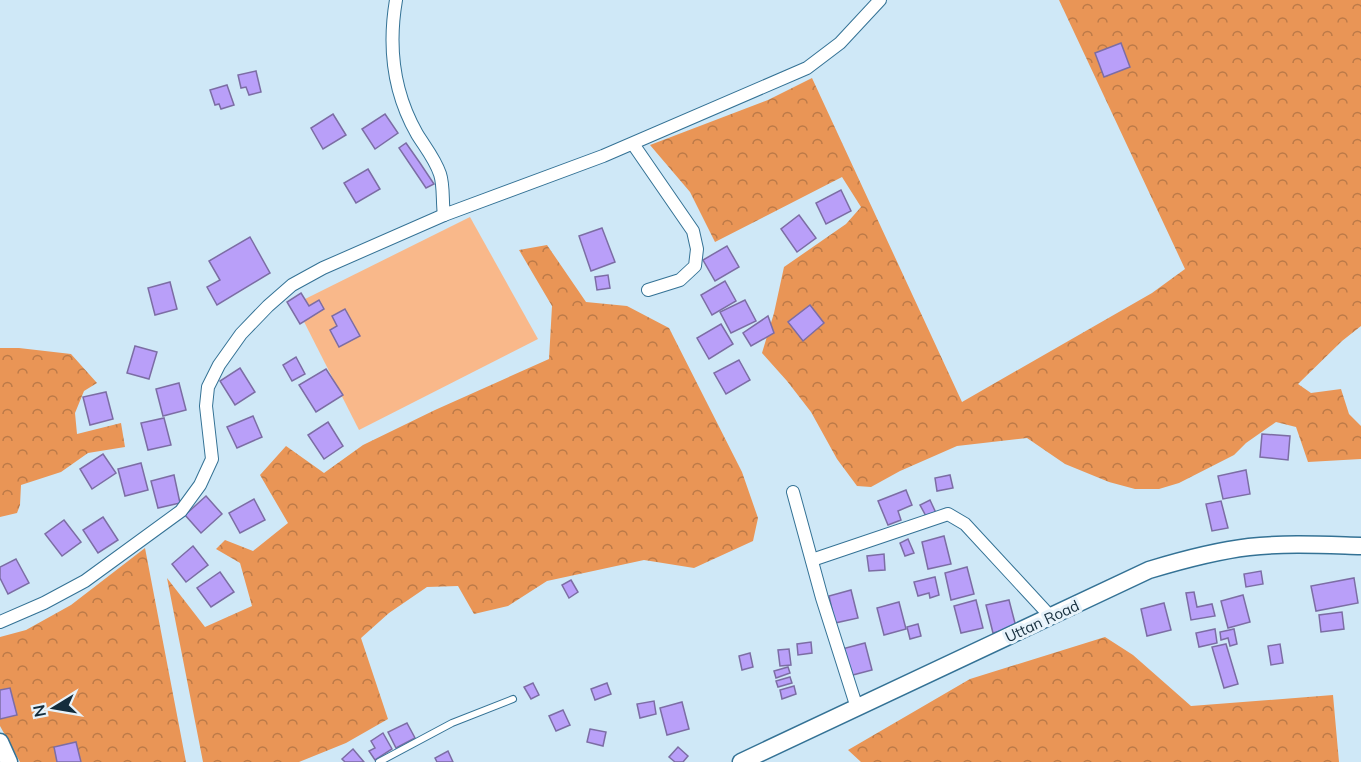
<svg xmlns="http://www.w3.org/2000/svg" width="1361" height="762" font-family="Mulish,sans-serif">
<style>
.forest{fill:url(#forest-crowns)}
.park{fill:#f9b88a}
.building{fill:#b99ff9;stroke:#7c6da4;stroke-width:1.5}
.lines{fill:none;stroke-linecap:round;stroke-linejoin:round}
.service-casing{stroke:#347295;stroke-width:8}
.minor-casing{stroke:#347295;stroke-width:14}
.secondary-casing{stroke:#347295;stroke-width:19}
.service{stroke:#fff;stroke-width:6}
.minor{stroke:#fff;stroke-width:12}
.secondary{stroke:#fff;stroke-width:16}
.labels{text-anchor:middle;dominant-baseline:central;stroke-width:6;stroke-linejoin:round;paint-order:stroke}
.street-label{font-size:15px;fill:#142d3c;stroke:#e7f3fb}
</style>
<defs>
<pattern id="forest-crowns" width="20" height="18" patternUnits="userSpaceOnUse" patternTransform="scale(1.5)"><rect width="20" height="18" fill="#e99556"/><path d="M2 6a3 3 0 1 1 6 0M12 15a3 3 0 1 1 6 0" fill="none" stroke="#bc7a48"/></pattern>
</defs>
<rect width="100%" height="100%" fill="#cfe8f7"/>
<g class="forest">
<polygon points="1059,0 1361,0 1361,326 1342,341 1298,384 1311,393 1341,389 1349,414 1361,426 1361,459 1308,462 1296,427 1276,422 1246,443 1234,455 1179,483 1159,489 1135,489 1109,482 1065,464 1027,438 957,446 900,471 871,487 857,486 837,459 811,412 787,381 762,353 774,313 784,267 846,224 861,207 842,177 715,242 690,192 650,145 768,100 812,78 962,402 1152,293 1185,269"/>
<polygon points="547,245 586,302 627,306 669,328 742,472 758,518 753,541 694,568 644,560 547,581 508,606 474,614 458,586 427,587 389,613 361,638 388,719 346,743 299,762 203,762 167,578 205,627 252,606 240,563 216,549 225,540 253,551 288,523 260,475 286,446 324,473 363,445 435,410 549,359 552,306 519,250"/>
<polygon points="0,348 19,348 71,354 97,383 84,391 75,413 77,434 121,423 125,447 88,453 61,472 21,485 20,505 17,513 0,517"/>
<polygon points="145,548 186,762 20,762 0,726 0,637 26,630 71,605"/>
<polygon points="1105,637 1133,655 1191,706 1333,695 1339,762 861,762 848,750 970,679"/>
</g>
<polygon class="park" points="470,217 538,339 359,430 295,304"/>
<g class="building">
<polygon points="1121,43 1130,67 1104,77 1095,53"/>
<polygon points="256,71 261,92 249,95 246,87 241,88 238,75"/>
<polygon points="227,85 234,105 221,109 219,104 215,105 210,90"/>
<polygon points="333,114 346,135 323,149 311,128"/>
<polygon points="385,114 398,133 375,149 362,129"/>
<polygon points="406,143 420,163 434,184 426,188 399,148"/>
<polygon points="368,169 380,189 356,203 344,183"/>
<polygon points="841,190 851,211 826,224 816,203"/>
<polygon points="799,215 816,238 797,252 781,229"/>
<polygon points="602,228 615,262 591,271 579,236"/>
<polygon points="250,237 270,273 217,305 207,287 220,280 209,261"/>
<polygon points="727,246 739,267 715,281 703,260"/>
<polygon points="608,275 610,288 597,290 595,277"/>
<polygon points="725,281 736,301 712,315 701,295"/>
<polygon points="170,282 177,309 155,315 148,288"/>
<polygon points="301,293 309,306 319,300 324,309 300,324 287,302"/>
<polygon points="745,300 756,321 731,333 720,312"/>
<polygon points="810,305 824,323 803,341 788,322"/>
<polygon points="345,309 360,336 339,347 330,330 337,326 332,316"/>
<polygon points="768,316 774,333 751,346 743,333"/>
<polygon points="721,324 733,344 709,359 697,338"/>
<polygon points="135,346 157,352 149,379 127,373"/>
<polygon points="296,357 305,374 292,381 283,365"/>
<polygon points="739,360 750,380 726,394 714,373"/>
<polygon points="240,368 255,392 235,405 220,381"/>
<polygon points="326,369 343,395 316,412 299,385"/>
<polygon points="179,383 186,410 163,416 156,389"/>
<polygon points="106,392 113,419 90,425 83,397"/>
<polygon points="253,416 262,437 237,448 227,427"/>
<polygon points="164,418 171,445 148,450 141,423"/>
<polygon points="328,422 343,446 324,459 308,435"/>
<polygon points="1262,434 1290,436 1288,460 1260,457"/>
<polygon points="103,454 116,473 92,489 80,469"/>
<polygon points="141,463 148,490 125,496 118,469"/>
<polygon points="1246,470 1250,494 1223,499 1218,476"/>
<polygon points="174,475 180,503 158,508 151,481"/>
<polygon points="950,475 953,488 937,491 935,478"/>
<polygon points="906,490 912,505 898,511 901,520 888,525 878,501"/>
<polygon points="206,496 222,514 201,533 185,515"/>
<polygon points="254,499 265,520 240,533 229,513"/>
<polygon points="930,500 936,513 927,518 920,505"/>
<polygon points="1221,501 1228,528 1212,531 1206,504"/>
<polygon points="103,517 118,540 98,553 83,530"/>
<polygon points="64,520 81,542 62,556 45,534"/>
<polygon points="944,536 951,564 928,569 922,542"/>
<polygon points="908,539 914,553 905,556 900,543"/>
<polygon points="193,546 208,565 186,582 172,564"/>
<polygon points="884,554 885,570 869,571 867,556"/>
<polygon points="16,559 29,583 8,594 0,578 0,567"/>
<polygon points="967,567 974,594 951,600 945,573"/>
<polygon points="1261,571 1263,584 1246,587 1244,574"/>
<polygon points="220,572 234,592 211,607 197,588"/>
<polygon points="935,577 939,595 930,598 929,593 918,596 914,582"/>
<polygon points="1354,578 1358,603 1316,611 1311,586"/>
<polygon points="571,580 578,592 569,598 562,585"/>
<polygon points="851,590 858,618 835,623 829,596"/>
<polygon points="1194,592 1197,607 1212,604 1215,616 1191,620 1186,593"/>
<polygon points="1243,595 1250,622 1228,628 1221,601"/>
<polygon points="976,600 983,628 961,633 954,606"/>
<polygon points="1009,600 1016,627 993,633 986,605"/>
<polygon points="899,602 906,629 884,635 877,608"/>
<polygon points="1164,603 1171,630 1147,636 1141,609"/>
<polygon points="1342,612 1344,629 1321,632 1319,615"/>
<polygon points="918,624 921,636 910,639 907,627"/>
<polygon points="1215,629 1217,643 1199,647 1196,633"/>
<polygon points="1234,629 1237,644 1230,646 1228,638 1221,640 1220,632"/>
<polygon points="811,642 812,653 798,655 797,644"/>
<polygon points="865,643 872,670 849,676 842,649"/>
<polygon points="1226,644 1238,684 1224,688 1212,647"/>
<polygon points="1280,644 1283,663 1271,665 1268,646"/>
<polygon points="789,649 791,665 780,666 778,650"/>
<polygon points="750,653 753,667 742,670 739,656"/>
<polygon points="788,667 790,673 776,678 774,671"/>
<polygon points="790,677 792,683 778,687 776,681"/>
<polygon points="533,683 539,695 531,699 524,687"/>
<polygon points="607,683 611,694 595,700 591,689"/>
<polygon points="794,686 796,694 782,699 780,690"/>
<polygon points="10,688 17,715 0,719 0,690"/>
<polygon points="654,701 656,714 640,718 637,704"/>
<polygon points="682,702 689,729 667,735 660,708"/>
<polygon points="563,710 570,725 556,731 549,716"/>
<polygon points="407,723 415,738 396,748 388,732"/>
<polygon points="590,729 606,732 603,746 587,742"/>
<polygon points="383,733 392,749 375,760 369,751 375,748 371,741"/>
<polygon points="76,742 81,762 57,762 54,747"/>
<polygon points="678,747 688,756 683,762 675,762 669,757"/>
<polygon points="353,749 364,762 345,762 342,759"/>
<polygon points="448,751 453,762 437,762 435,758"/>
</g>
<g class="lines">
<g class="service-casing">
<polyline id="service" points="379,762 452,723 513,699"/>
</g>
<g class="minor-casing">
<g id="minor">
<path d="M396,0C388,47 393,92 417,134C425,147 435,159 440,174C444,186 442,202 444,215L603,156L807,68L840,43L880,0"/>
<polyline points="633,144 693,231 697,249 695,266 680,280 648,290"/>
<polyline points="793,492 822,598 857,708"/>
<polyline points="812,560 948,514 965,524 1051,617"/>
<polyline points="0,622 44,603 85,581 181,511 200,485 212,459 206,406 208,387 219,365 241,334 268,306 292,285 323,268 444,215"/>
</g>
</g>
<g class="secondary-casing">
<g id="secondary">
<polyline points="0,742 9,762"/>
<path d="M741,762L1149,570C1182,560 1215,551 1249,547C1286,543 1324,545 1361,546"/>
</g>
</g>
<use href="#service" class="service"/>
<use href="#minor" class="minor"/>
<use href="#secondary" class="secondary"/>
</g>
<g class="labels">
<g class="street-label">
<text transform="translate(1042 621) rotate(-25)">Uttan Road</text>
</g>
</g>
<g transform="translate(54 708) rotate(259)" stroke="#e7f3fb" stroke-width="4.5" paint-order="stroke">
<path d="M0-4.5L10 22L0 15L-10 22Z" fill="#142d3c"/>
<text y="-9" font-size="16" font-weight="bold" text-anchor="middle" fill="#142d3c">N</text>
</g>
</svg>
